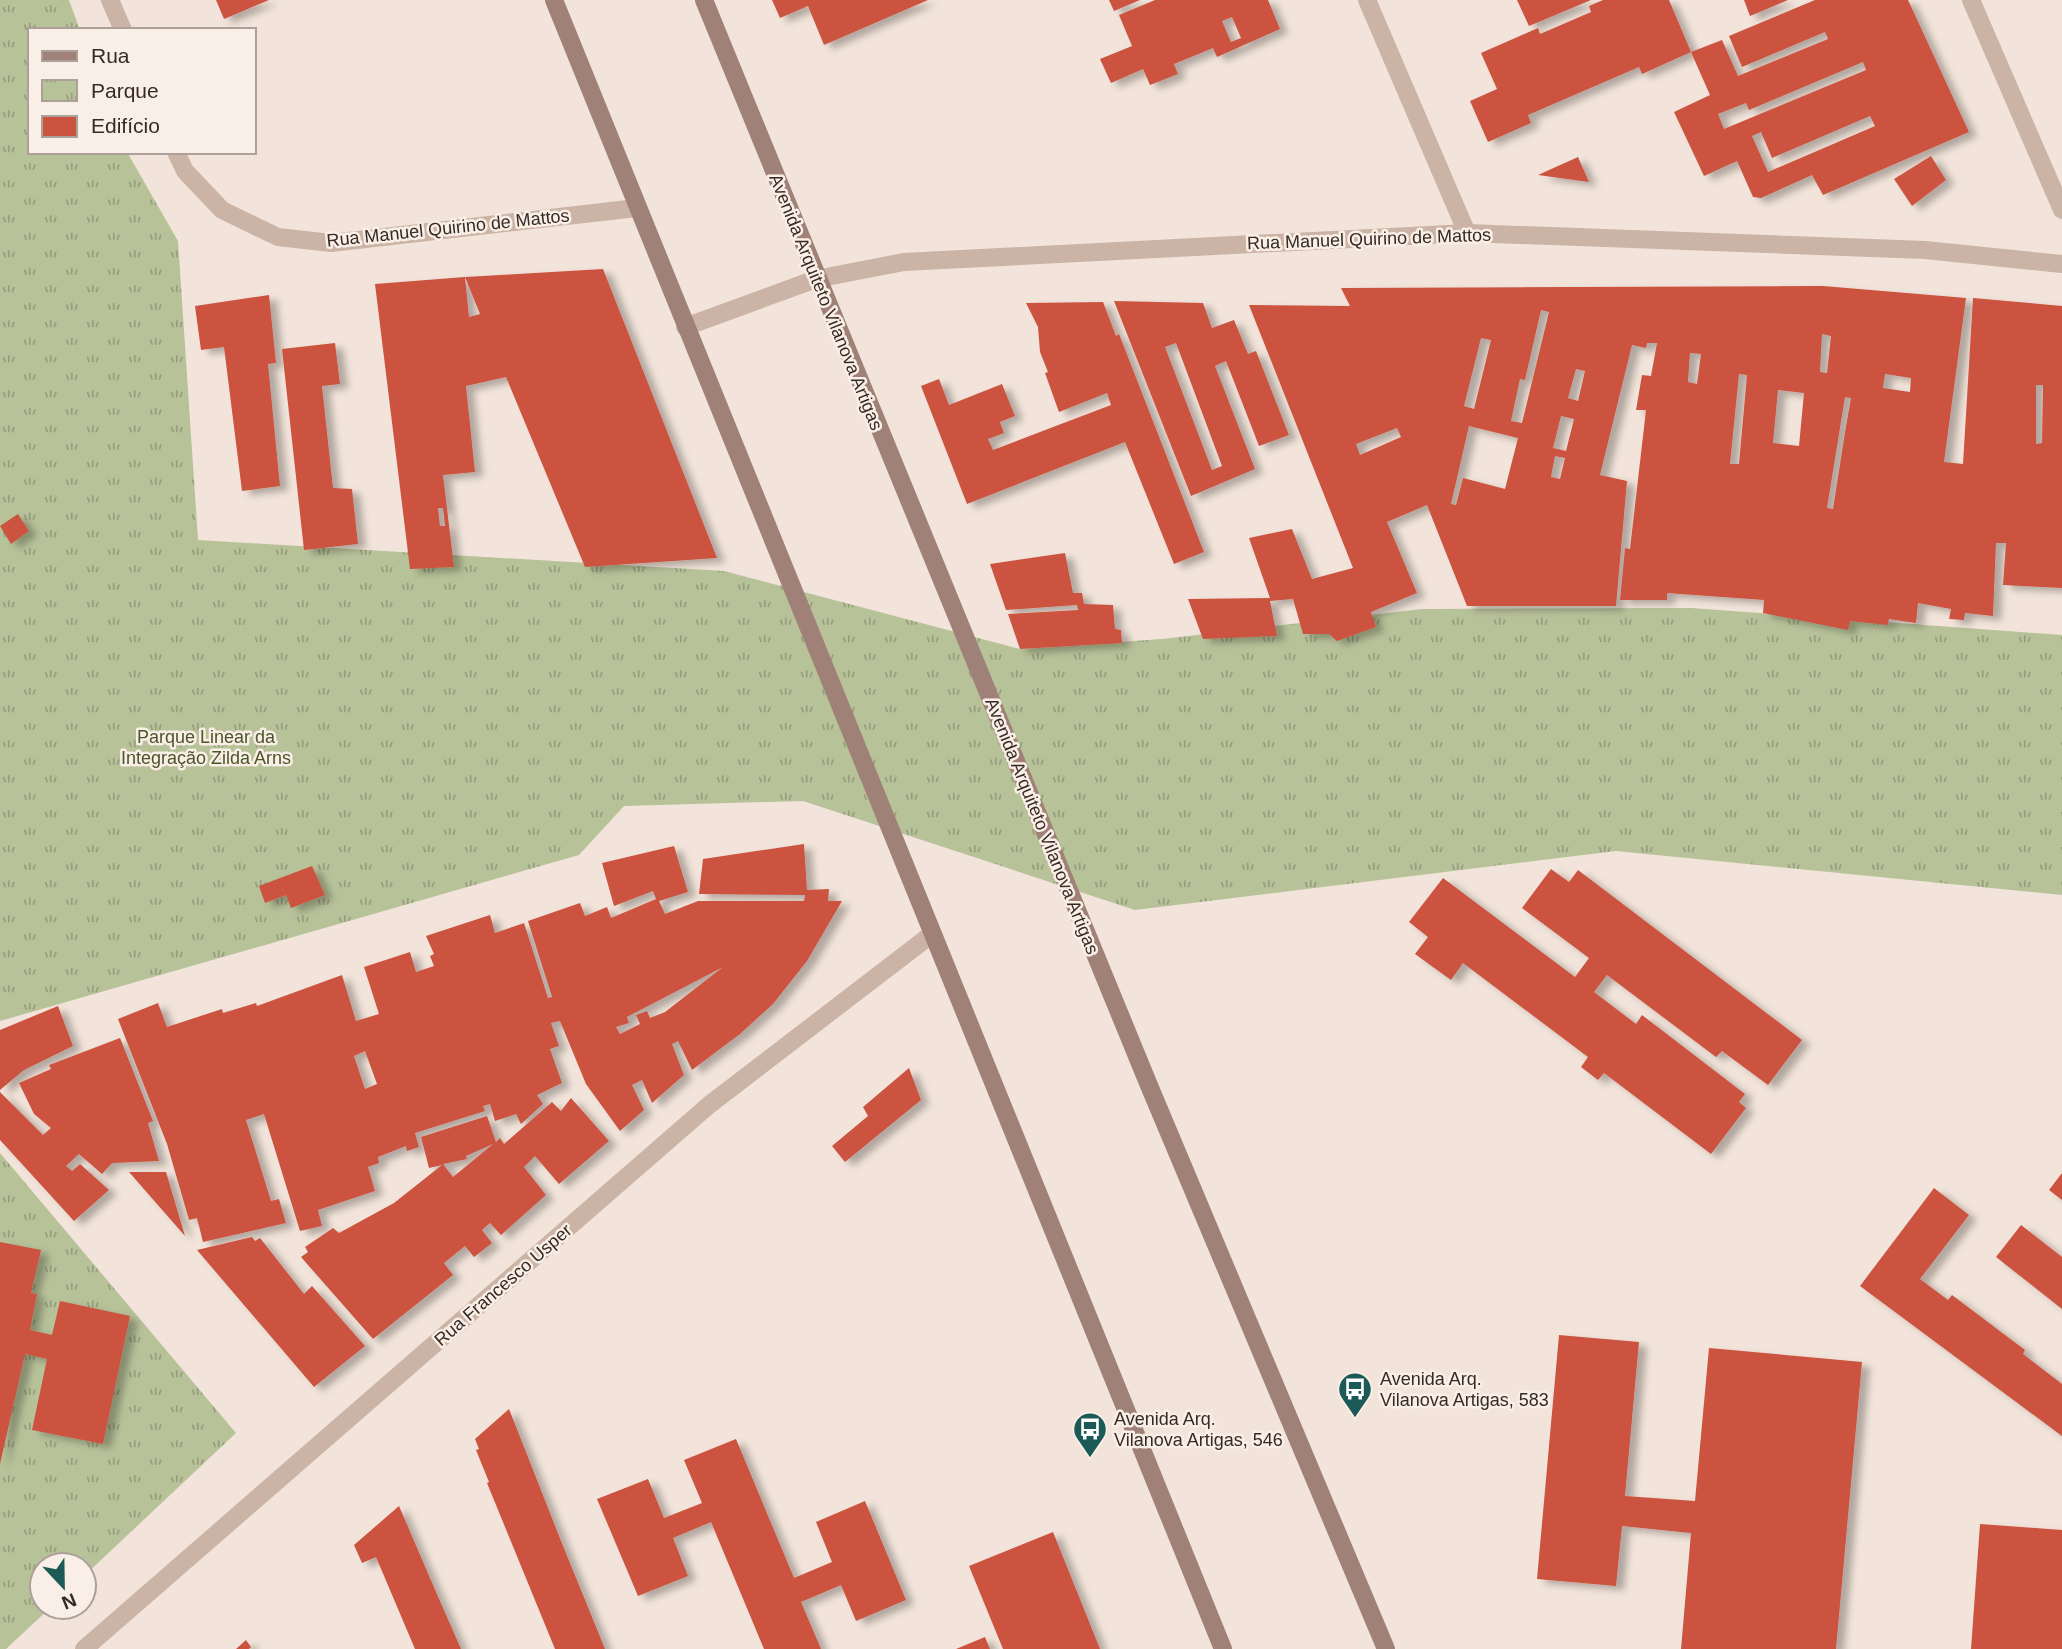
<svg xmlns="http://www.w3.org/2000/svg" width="2062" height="1649" font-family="Arial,sans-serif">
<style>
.park{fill:url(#park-tufts)}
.building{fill:#cb5340;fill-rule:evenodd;filter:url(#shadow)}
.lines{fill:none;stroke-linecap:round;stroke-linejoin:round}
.street{stroke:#cbb3a5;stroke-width:18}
.secondary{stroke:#9f8177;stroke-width:18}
.labels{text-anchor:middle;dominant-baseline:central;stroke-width:5;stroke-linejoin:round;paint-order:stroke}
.street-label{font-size:18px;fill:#362a27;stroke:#faefe6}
.park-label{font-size:18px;fill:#4a562a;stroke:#faefe6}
.poi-label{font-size:18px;fill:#362a27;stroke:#faefe6;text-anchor:start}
</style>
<defs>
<pattern id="park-tufts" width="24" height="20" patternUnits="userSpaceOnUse" patternTransform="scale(1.75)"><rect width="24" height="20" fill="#b8c299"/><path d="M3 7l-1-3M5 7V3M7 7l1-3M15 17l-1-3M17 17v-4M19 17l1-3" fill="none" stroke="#969e7d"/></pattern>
<filter id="shadow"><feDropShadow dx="8" dy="4.5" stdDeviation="3.5" flood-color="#0004"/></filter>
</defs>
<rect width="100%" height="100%" fill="#f2e4da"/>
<g class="park">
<polygon points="0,0 69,0 80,30 30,30 30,152 127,152 178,241 198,540 724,571 1020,649 1162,639 1422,609 1692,608 2062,635 2062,895 1616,851 1135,910 803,801 624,806 579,855 0,1021"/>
<polygon points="0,1153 236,1433 84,1576 84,1565 42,1565 42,1607 51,1607 6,1649 0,1649"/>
</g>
<g class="building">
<polygon points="216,0 269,0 224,19"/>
<polygon points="772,0 928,0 824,45 808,6 780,18"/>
<polygon points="1109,0 1140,0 1114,11"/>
<path d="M1155,0H1268L1280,29L1217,57L1213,48L1174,64L1178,74L1150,85L1143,69L1111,83L1100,59L1132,46L1119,15ZM1232,17L1241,38L1231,42L1222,21Z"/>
<polygon points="1517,0 1591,0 1529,26"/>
<path d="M1603,0H1669L1691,52L1722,40L1738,76L1828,39L1825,32L1742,67L1729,36L1815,0H1908L1969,132L1823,195L1812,175L1761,198L1753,197L1737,161L1704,176L1674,112L1710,95L1691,52L1642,74L1639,67L1528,115L1531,123L1488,142L1470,101L1497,89L1481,53L1538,28L1540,34L1591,12L1589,6ZM1863,62L1866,70L1724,129L1718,114L1746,103L1749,110ZM1870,116L1875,126L1768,172L1752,136L1761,132L1772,158Z"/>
<polygon points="1744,0 1788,0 1750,16"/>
<polygon points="1931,156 1946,180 1912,206 1894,179"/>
<polygon points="1578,157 1589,182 1538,175"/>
<path d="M603,269L717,558L585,567L506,377L466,386L475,472L443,475L454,567L410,569L375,284L465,277L469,317L480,314L465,277ZM438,508H443L445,526H440Z"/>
<path d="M1823,286L1966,298L1944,462L1963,464L1973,298L2062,306V588L2003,585L2006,543H1996L1993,616L1965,613L1964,620L1949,619L1951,609L1918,603L1916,623L1889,619L1888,625L1850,621L1848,630L1763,613L1764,600L1667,593V600H1620L1625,548L1630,549L1646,410H1636L1642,375L1651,376L1657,343H1647L1646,348L1632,345L1600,475L1627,481L1616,606H1467L1427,505L1387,522L1417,593L1371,612L1376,627L1337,641L1329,634H1303L1293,599L1270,601L1277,636L1203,639L1188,599L1270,598L1249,538L1292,529L1312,579L1353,568L1249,305L1350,306L1341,288ZM1541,310L1549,312L1522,423L1511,421L1520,379L1525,380ZM1822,334L1831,336L1827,373L1820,372ZM1481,338L1491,340L1474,409L1464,406ZM1690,353L1701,354L1697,384L1688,382ZM1576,369L1585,371L1578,401L1568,398ZM1739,374L1747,375L1739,464H1730ZM1885,374L1911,378L1910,392L1883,388ZM2036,385H2043L2042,443L2036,444ZM1778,390L1804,393L1799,446L1773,443ZM1845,397L1851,398L1845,432L1833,509L1827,508ZM1561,416L1574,419L1566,451L1553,448ZM1469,426L1518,438L1505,489L1463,478L1456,505L1451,504ZM1397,428L1401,437L1360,455L1356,444ZM1555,456L1565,458L1560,479L1551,477Z"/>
<polygon points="269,295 276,363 268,364 280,486 242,491 224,347 201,350 195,306"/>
<path d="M1114,301L1203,303L1212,328L1234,320L1248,354L1256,351L1289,435L1259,446L1226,361L1215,366L1255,469L1191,496ZM1176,343L1222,466L1212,470L1165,347Z"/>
<polygon points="1103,302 1116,336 1119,334 1204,552 1174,564 1125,442 967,504 921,386 939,379 949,405 1002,384 1015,416 1000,422 1004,433 988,439 993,450 1111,405 1107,393 1059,412 1045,373 1048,372 1040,352 1038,327 1026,303"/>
<polygon points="335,343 340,384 322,386 333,488 352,489 358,544 304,550 282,349"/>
<polygon points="18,514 29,531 11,544 0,526"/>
<polygon points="1065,553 1073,593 1082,593 1084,604 1113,605 1115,629 1121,630 1122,643 1020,649 1008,614 1078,610 1077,605 1006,610 990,564"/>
<path d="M804,844L807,890L829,889L828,901H842L807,961L773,1004L740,1034L692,1070L678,1041L672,1044L684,1075L652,1103L642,1080L632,1085L644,1110L620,1131L586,1084L560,1021L551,1023L559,1046L550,1049L562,1083L537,1095L543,1104L521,1124L516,1114L495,1121L490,1104L483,1106L485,1111L415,1133L419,1147L407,1151L406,1146L378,1157L379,1163L368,1167L375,1191L318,1210L322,1226L300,1231L264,1114L246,1120L271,1201L279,1199L286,1223L203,1242L197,1218L189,1220L167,1144L118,1019L158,1003L167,1027L222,1009L223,1013L256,1003L257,1006L342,975L356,1021L379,1014L364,967L410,952L416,972L434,966L430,956L434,954L426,936L490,915L495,933L524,923L548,998L552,997L528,921L580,903L585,916L607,907L611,918L656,899L653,891L614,906L602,863L674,846L688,892L659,901L665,914L698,901H804L805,895L699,894L703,859ZM723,967L665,1012L650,1018L647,1011L636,1015L640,1024L620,1034L616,1027L629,1023L627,1017ZM365,1051L377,1084L365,1089L354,1056Z"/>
<polygon points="312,866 325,895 291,908 286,895 265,903 259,886"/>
<polygon points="1551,869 1569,882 1578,870 1802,1040 1768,1085 1722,1051 1716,1057 1607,975 1594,992 1636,1024 1642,1015 1745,1094 1739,1102 1746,1108 1711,1154 1604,1073 1598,1080 1581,1067 1588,1057 1463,963 1451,980 1415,954 1428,937 1409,922 1443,878 1575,977 1589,958 1522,908"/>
<polygon points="58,1006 73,1046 24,1070 0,1090 0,1030"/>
<polygon points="120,1038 153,1121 148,1123 159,1161 112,1163 102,1174 79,1154 66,1166 72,1171 80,1164 109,1190 74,1221 0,1140 0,1092 43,1135 51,1128 34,1114 19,1083 51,1069 49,1065"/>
<polygon points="909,1068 921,1100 845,1162 832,1146 868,1116 863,1107"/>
<path d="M571,1098L609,1141L559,1184L535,1156L524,1167L546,1195L501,1235L490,1223L482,1230L492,1243L474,1257L465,1246L444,1263L453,1275L373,1339L301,1257L308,1252L305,1247L333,1228L339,1233L394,1203L442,1165L429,1168L421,1137L487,1116L496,1142L500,1138L504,1144L552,1102L561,1111ZM493,1144L453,1177L443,1164L467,1159L466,1156Z"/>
<polygon points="129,1172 166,1172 185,1236"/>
<polygon points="2062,1173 2062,1200 2049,1190"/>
<polygon points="1934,1188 1969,1215 1920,1279 1948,1300 1952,1295 2025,1350 2023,1354 2062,1384 2062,1436 1860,1286"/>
<polygon points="2021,1225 2062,1257 2062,1309 1996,1257"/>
<polygon points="252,1237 255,1241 260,1238 304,1294 312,1286 365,1346 314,1387 197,1250"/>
<polygon points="0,1242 41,1250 31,1293 37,1294 30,1330 52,1335 60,1301 130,1316 103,1444 32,1430 47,1359 25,1354 0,1464"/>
<polygon points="1559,1335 1639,1342 1625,1496 1695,1501 1709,1348 1862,1362 1836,1649 1681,1649 1691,1533 1622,1526 1616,1586 1537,1579"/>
<polygon points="509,1409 561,1541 605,1649 555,1649 487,1483 489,1482 476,1450 479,1449 475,1439"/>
<polygon points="736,1439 794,1578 832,1562 816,1522 865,1501 906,1600 856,1621 841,1585 801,1602 821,1649 764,1649 711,1522 673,1538 688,1576 638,1596 597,1499 648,1479 664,1518 702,1503 684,1460"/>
<polygon points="399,1506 436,1592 461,1649 415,1649 376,1557 362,1563 354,1545"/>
<polygon points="1980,1524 2062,1530 2062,1649 1971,1649"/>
<polygon points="1053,1532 1100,1649 1003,1649 969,1566"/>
<polygon points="985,1637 990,1649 956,1649"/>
<polygon points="246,1640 251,1647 249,1649 236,1649"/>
</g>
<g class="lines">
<g class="street">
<polyline points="110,0 123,30"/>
<polyline points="1367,0 1467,233"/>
<polyline points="1971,0 2062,210"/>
<polyline points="176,152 185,171 222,210 278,237 331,243 637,208"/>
<polyline points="685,327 816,279 904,262 1467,233 1925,250 2062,264"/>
<polyline points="84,1649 709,1105 932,934"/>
</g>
<g class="secondary">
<polyline points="554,0 1223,1649"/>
<polyline points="704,0 1148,1083 1386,1649"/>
</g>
</g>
<defs>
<g id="bus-pin" transform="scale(1.75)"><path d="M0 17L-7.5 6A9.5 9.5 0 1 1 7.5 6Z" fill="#1b5a57" stroke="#faefe6"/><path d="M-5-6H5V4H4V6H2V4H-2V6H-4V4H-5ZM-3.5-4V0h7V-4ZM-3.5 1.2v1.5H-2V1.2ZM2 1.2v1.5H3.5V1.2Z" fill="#fff"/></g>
</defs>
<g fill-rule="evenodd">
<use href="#bus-pin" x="1355" y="1389"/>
<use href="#bus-pin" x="1090" y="1429"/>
</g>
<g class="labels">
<g class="street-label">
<text transform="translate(448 228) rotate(-6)">Rua Manuel Quirino de Mattos</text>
<text transform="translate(1369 239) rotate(-2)">Rua Manuel Quirino de Mattos</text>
<text transform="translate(826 302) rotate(68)">Avenida Arquiteto Vilanova Artigas</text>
<text transform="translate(1042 826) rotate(68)">Avenida Arquiteto Vilanova Artigas</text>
<text transform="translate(503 1285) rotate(-41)">Rua Francesco Usper</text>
</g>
<g class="park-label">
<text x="206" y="737">Parque Linear da<tspan x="206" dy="21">Integração Zilda Arns</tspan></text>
</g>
<g class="poi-label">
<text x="1380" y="1379">Avenida Arq.<tspan x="1380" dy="21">Vilanova Artigas, 583</tspan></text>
<text x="1114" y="1419">Avenida Arq.<tspan x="1114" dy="21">Vilanova Artigas, 546</tspan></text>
</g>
</g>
<rect x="28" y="28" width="228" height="126" fill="#faefe6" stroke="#aca09a" stroke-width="2"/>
<rect x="42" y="51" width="35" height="10" fill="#9f8177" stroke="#aca09a" stroke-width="2"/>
<text x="91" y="63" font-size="21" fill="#362a27">Rua</text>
<rect x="42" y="80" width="35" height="21" fill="url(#park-tufts)" stroke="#aca09a" stroke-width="2"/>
<text x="91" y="98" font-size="21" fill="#362a27">Parque</text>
<rect x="42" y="116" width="35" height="21" fill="#cb5340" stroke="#aca09a" stroke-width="2"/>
<text x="91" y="133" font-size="21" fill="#362a27">Edifício</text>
<g transform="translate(63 1586) rotate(158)"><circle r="33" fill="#faefe6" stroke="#aca09a" stroke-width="2"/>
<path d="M0-5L12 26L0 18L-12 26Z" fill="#1b5a57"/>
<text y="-10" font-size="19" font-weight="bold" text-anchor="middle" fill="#362a27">N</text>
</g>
</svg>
